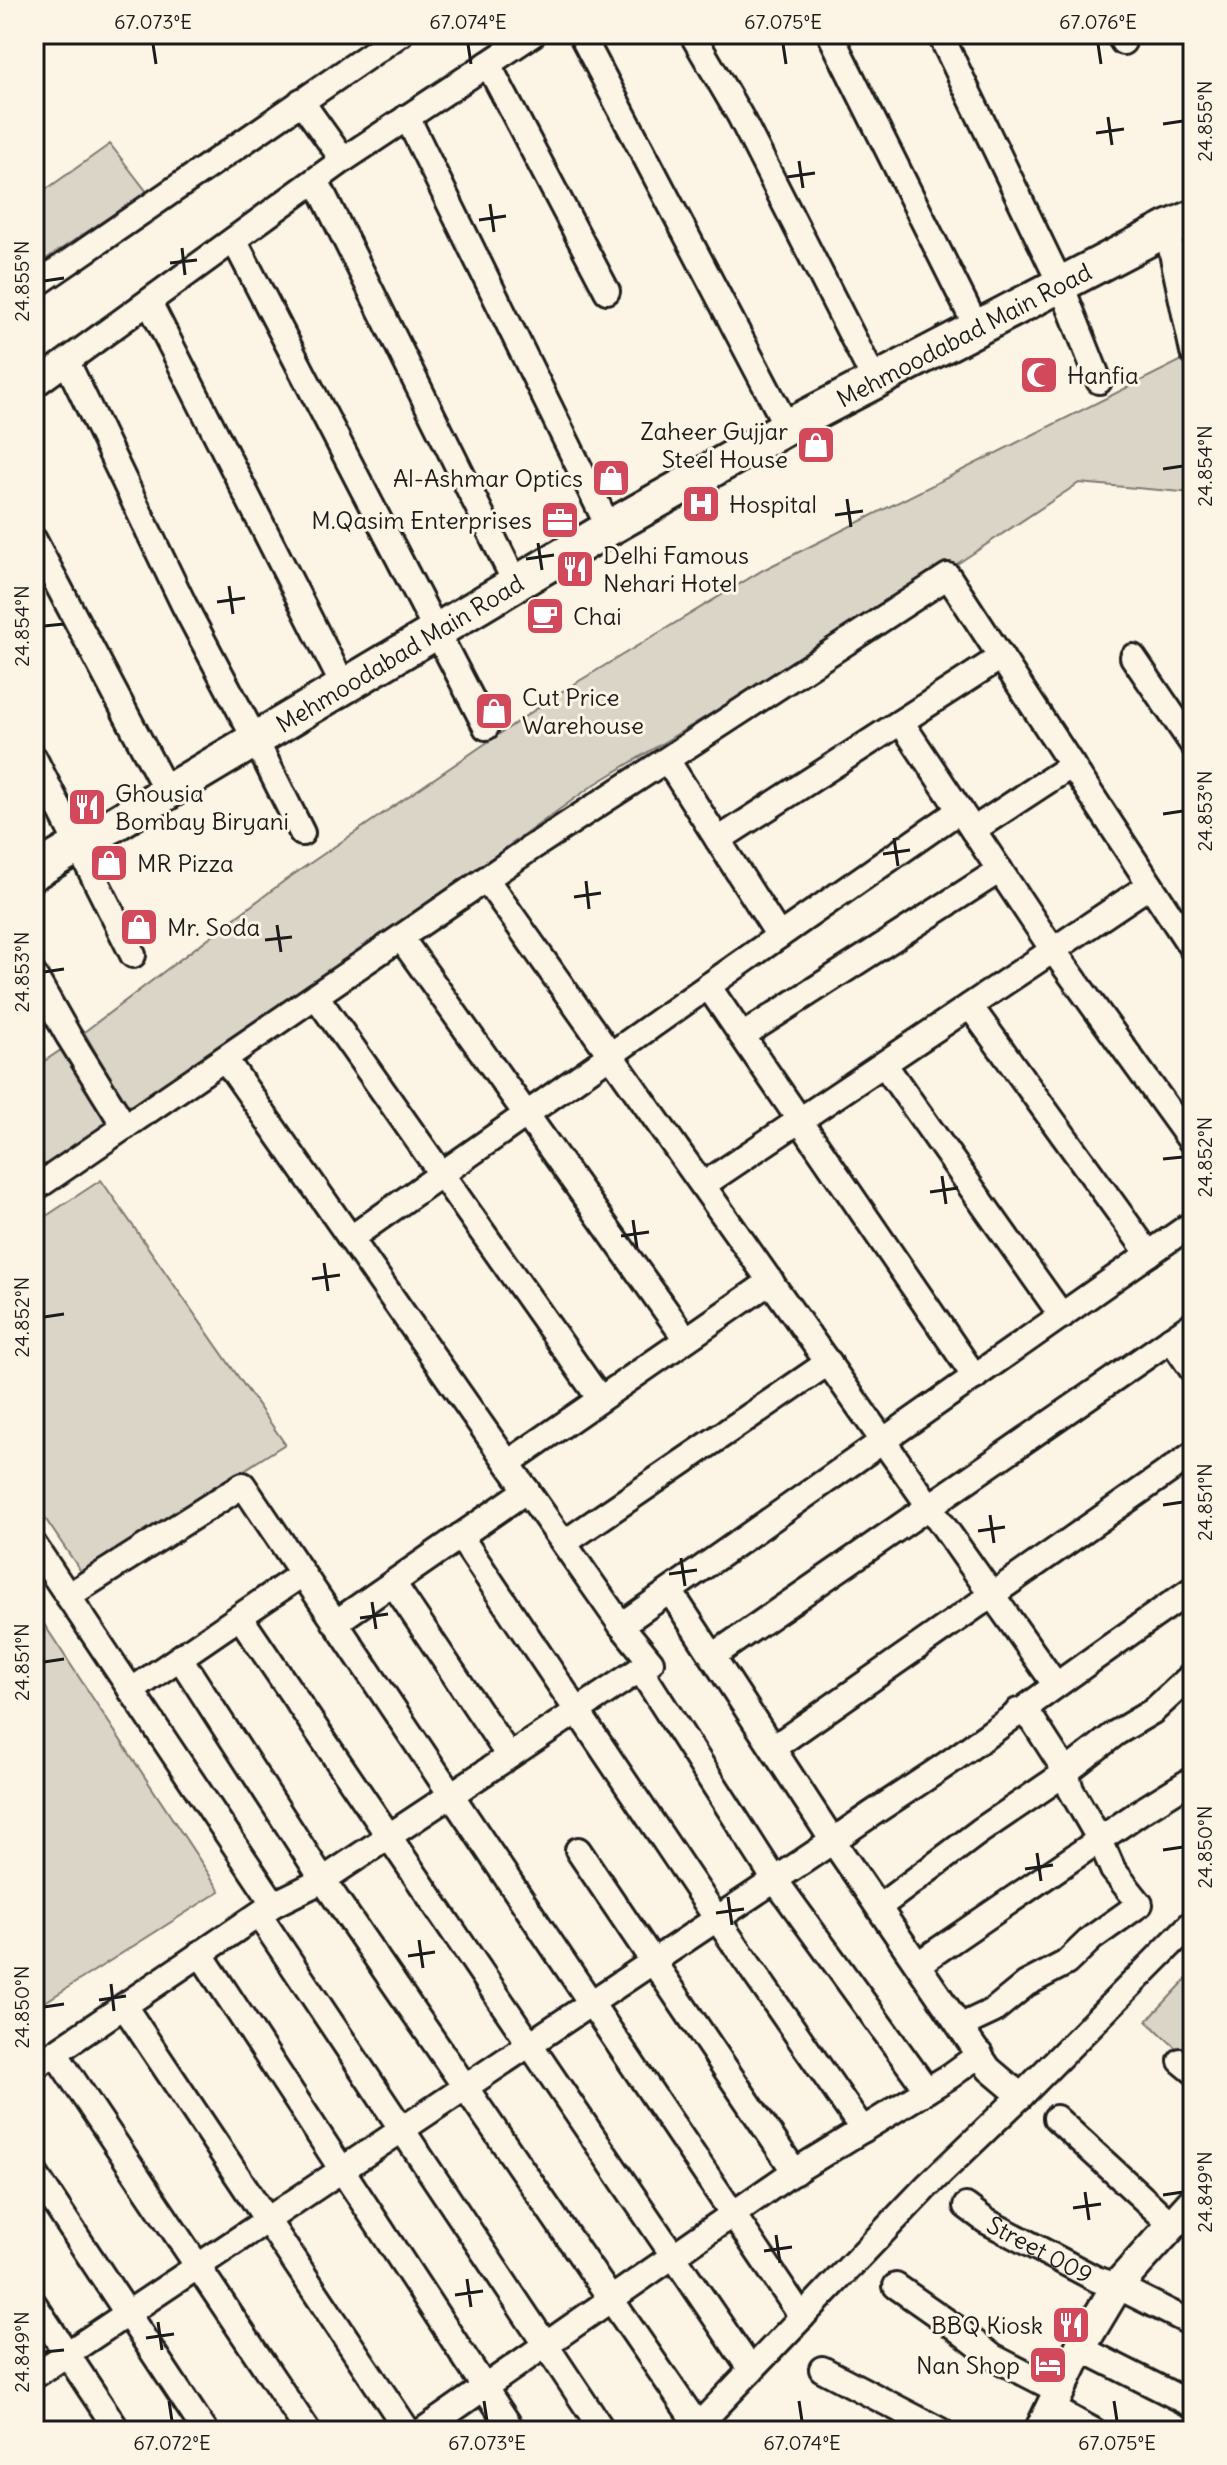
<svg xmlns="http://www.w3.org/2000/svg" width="1227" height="2465" font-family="Delius,sans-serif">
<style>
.green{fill:#dbd5c8;stroke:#7c7872;stroke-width:2}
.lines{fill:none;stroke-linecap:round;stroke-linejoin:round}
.minor-casing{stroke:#1c1c1c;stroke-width:30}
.tertiary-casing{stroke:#1c1c1c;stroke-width:36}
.secondary-casing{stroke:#1c1c1c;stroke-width:40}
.minor{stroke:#fcf5e5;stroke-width:24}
.tertiary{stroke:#fcf5e5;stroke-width:30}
.secondary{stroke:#fcf5e5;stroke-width:34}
.ticks{fill:none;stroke:#1c1c1c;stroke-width:3}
.labels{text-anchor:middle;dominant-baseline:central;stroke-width:6;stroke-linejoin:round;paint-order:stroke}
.street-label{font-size:24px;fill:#1c1c1c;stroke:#fcf5e5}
.poi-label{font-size:24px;fill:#1c1c1c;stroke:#fcf5e5;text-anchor:start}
.neatline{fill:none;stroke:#1c1c1c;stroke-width:3}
.ticks-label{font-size:20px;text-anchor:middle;fill:#1c1c1c}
</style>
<rect width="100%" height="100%" fill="#fcf5e5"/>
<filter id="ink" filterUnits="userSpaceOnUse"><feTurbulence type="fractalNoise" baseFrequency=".0125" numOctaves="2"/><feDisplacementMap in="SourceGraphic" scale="16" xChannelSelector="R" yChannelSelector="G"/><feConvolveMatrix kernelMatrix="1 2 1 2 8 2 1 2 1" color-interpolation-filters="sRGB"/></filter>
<g filter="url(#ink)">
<g class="green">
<polygon points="110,144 147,192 34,267 34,198"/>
<polygon points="1186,358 1193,373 1193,493 1079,483 960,562 592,786 132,1117 84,1032 284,881 561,692 763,570"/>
<polygon points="61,1050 108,1124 34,1174 34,1068"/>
<polygon points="101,1180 285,1444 82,1573 34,1502 34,1224"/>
<polygon points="34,1609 220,1891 34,2009"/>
<polygon points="1193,1972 1193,2064 1147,2021"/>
</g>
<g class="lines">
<g class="minor-casing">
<g id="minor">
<polyline points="581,34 787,427"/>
<polyline points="692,34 740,116 875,381"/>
<polyline points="830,34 977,328"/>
<polyline points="940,34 1061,285 1099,381"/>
<polyline points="1118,34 1123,42"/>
<polyline points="488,64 607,291"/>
<polyline points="301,101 343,160"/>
<polyline points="407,117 609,528"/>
<polyline points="316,180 516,584"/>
<polyline points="1167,229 1193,352"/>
<polyline points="234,240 486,727"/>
<polyline points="34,286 400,34"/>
<polyline points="149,302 344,687"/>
<polyline points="67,362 184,605 255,739 302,833"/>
<polyline points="34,385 343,160 533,34"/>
<polyline points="34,540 167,792"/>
<polyline points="1133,657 1193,745"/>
<polyline points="901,722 1053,950 1193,1144"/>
<polyline points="34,758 133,955"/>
<polyline points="973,830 1072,765"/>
<polyline points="718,840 1001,657"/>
<polyline points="486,879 1055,1684"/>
<polyline points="779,936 960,810"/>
<polyline points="401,938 686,1339"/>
<polyline points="34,975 68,1035 125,1127"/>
<polyline points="708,986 975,1377"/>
<polyline points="316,996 600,1399"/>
<polyline points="970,1006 1149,1254"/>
<polyline points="742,1036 1000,870"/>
<polyline points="884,1064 1062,1316"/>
<polyline points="703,1185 1150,885"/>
<polyline points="34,1189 531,848 948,576 1193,950"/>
<polyline points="351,1238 779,936 667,760"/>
<polyline points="1171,1339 1193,1371"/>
<polyline points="508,1463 771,1281"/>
<polyline points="460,1536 717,1919 863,2130"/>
<polyline points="564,1543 829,1362"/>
<polyline points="34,1545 274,1904"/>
<polyline points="393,1583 509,1756"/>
<polyline points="670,1591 833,1841 969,2040 989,2069 1021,2096"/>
<polyline points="68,1596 243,1485 802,2317"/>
<polyline points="240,1617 751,2370"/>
<polyline points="335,1623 527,1490"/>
<polyline points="621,1625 1193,1223"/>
<polyline points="713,1656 1193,1324"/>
<polyline points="180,1658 323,1880 698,2426"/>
<polyline points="640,1669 775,1880 927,2090"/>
<polyline points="131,1691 302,1574"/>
<polyline points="773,1748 1193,1454"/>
<polyline points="578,1850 795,2172"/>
<polyline points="879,1907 980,1831 1061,1776 1116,1733 1153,1711 1193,1674"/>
<polyline points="259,1915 603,2431"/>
<polyline points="200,1953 513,2431"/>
<polyline points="918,1964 1140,1812 1193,1779"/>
<polyline points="124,2006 408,2431"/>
<polyline points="961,2026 993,2011 1026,1984 1066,1963 1092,1938 1140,1904 1113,1870 1100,1840 1071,1790 1066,1772 1032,1719 1018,1711"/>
<polyline points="55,2053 308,2431"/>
<polyline points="1181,2061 1193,2071"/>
<polyline points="34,2067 274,1904 323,1880 651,1662 621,1625 225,1059"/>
<polyline points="1056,2118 1173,2226"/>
<polyline points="34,2172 205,2431"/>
<path id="s1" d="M966,2206L986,2221L1096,2279L1117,2286L1193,2324"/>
<polyline points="896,2286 956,2328 993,2357 1059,2391"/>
<polyline points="34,2304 118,2431"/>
<polyline points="1080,2348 1193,2405"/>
<polyline points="822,2369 941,2431"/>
<path d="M34,2376L833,1841C872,1812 914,1787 954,1759C1034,1702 1112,1644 1193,1589"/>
<polyline points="1050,2407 1094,2431"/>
<polyline points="422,2431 789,2175 950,2076 980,2054"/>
<polyline points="693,2431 926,2187 1021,2096 1193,1922"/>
</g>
</g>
<g class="tertiary-casing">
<polyline id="tertiary" points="1040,2431 1080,2348 1117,2286 1193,2202"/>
</g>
<g class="secondary-casing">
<g id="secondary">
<path id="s2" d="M34,872L609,528L787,427L1167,229L1193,218"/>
</g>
</g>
<use href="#minor" class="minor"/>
<use href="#tertiary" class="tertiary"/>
<use href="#secondary" class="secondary"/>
</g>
</g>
<path class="ticks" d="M153,44L156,64M468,44L471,64M783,44L786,64M1098,44L1101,64M1108,117L1112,145M1163,124L1183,121M1096,133L1124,129M799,161L803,188M787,177L815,173M490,204L494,232M479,220L506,216M182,248L185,275M170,263L197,260M44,281L64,278M1163,469L1183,466M847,499L851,527M835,515L863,511M538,543L542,570M526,559L554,555M229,586L233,614M217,602L245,598M44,626L64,624M1163,814L1183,811M894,838L898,866M883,854L910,850M586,881L589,909M574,897L601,893M277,925L281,952M265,940L292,937M44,972L64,969M1163,1159L1183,1157M942,1176L946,1204M930,1192L958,1188M633,1220L637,1248M621,1236L649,1232M324,1263L328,1291M312,1279L340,1275M44,1317L64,1314M1163,1505L1183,1502M990,1515L994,1543M978,1531L1005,1527M681,1558L685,1586M669,1574L697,1570M372,1602L376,1629M360,1618L388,1614M44,1662L64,1659M1163,1850L1183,1847M1037,1853L1041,1881M1025,1869L1053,1865M728,1897L732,1925M716,1913L744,1909M419,1940L423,1968M408,1956L435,1952M111,1984L114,2011M99,2000L126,1996M44,2007L64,2004M1085,2192L1089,2220M1163,2195L1183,2192M1073,2208L1101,2204M776,2235L780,2263M764,2251L792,2247M467,2279L471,2307M455,2295L483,2291M158,2322L162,2350M146,2338L174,2334M44,2352L64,2350M169,2401L172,2421M484,2401L487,2421M799,2401L802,2421M1114,2401L1117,2421"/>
<defs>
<g id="mosque-square" transform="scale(2)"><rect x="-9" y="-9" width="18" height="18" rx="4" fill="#d1495b" stroke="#fcf5e5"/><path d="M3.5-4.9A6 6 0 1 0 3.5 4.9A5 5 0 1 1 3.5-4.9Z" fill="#fff"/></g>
<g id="shop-square" transform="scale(2)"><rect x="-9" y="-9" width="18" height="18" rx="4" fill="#d1495b" stroke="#fcf5e5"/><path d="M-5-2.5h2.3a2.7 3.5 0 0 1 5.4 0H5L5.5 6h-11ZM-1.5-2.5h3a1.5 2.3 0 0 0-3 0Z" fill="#fff"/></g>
<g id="hospital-square" transform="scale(2)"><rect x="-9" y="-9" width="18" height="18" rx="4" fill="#d1495b" stroke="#fcf5e5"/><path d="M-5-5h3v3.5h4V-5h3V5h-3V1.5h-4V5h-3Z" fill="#fff"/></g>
<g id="office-square" transform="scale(2)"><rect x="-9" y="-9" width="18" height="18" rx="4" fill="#d1495b" stroke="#fcf5e5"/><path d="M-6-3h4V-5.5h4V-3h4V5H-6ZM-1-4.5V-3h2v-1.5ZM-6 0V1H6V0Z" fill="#fff"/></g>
<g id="restaurant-square" transform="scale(2)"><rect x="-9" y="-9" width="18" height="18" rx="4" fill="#d1495b" stroke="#fcf5e5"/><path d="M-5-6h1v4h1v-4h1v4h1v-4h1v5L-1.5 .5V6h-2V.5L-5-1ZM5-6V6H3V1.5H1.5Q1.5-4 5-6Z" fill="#fff"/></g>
<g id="cafe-square" transform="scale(2)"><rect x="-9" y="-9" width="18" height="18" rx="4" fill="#d1495b" stroke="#fcf5e5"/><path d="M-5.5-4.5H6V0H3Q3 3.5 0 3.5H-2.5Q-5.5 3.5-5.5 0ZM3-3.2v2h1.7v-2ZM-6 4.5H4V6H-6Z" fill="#fff"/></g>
<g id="hotel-square" transform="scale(2)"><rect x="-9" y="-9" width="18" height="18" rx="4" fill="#d1495b" stroke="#fcf5e5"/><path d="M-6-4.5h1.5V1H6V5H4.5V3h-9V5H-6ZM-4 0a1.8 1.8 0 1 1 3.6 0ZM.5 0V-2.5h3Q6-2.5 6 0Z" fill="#fff"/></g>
</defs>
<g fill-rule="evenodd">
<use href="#mosque-square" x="1039" y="375"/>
<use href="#shop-square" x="816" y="445"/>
<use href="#shop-square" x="611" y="478"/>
<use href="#hospital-square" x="701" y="504"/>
<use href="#office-square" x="560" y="520"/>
<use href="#restaurant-square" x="575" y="569"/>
<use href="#cafe-square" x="545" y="616"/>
<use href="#shop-square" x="494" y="711"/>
<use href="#restaurant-square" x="87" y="807"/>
<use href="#shop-square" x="109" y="863"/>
<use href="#shop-square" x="139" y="927"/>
<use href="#restaurant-square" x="1071" y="2325"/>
<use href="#hotel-square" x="1048" y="2365"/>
</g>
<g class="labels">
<g class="street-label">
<text stroke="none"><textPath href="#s2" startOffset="1074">Mehmoodabad Main Road</textPath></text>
<text stroke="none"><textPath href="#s2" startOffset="426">Mehmoodabad Main Road</textPath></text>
<text stroke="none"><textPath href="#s1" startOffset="86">Street 009</textPath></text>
</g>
<g class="poi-label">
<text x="1067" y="375">Hanfia</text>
<text x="788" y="431" text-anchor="end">Zaheer Gujjar<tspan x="788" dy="28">Steel House</tspan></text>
<text x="583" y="478" text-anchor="end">Al-Ashmar Optics</text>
<text x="729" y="504">Hospital</text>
<text x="532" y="520" text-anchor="end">M.Qasim Enterprises</text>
<text x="603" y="555">Delhi Famous<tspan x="603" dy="28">Nehari Hotel</tspan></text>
<text x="573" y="616">Chai</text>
<text x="522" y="697">Cut Price<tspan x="522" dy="28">Warehouse</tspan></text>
<text x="115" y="793">Ghousia<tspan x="115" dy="28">Bombay Biryani</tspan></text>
<text x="137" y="863">MR Pizza</text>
<text x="167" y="927">Mr. Soda</text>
<text x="1043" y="2325" text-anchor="end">BBQ Kiosk</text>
<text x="1020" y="2365" text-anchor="end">Nan Shop</text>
</g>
</g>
<rect width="1227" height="2465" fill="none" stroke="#fcf5e5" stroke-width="88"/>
<rect x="44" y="44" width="1139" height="2377" class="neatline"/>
<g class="ticks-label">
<text x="153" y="29">67.073°E</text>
<text x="468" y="29">67.074°E</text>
<text x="783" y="29">67.075°E</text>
<text x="1098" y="29">67.076°E</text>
<text transform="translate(1205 121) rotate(-90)" y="7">24.855°N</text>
<text transform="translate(22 281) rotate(-90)" y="7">24.855°N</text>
<text transform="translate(1205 466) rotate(-90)" y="7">24.854°N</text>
<text transform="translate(22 626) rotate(-90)" y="7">24.854°N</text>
<text transform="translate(1205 811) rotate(-90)" y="7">24.853°N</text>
<text transform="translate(22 972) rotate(-90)" y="7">24.853°N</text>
<text transform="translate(1205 1157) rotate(-90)" y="7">24.852°N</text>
<text transform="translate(22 1317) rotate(-90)" y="7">24.852°N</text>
<text transform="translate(1205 1502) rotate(-90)" y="7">24.851°N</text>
<text transform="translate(22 1662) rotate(-90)" y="7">24.851°N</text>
<text transform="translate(1205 1847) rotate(-90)" y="7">24.850°N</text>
<text transform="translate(22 2007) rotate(-90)" y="7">24.850°N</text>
<text transform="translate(1205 2192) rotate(-90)" y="7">24.849°N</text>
<text transform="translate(22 2352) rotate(-90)" y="7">24.849°N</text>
<text x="172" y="2450">67.072°E</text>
<text x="487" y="2450">67.073°E</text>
<text x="802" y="2450">67.074°E</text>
<text x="1117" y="2450">67.075°E</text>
</g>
</svg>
